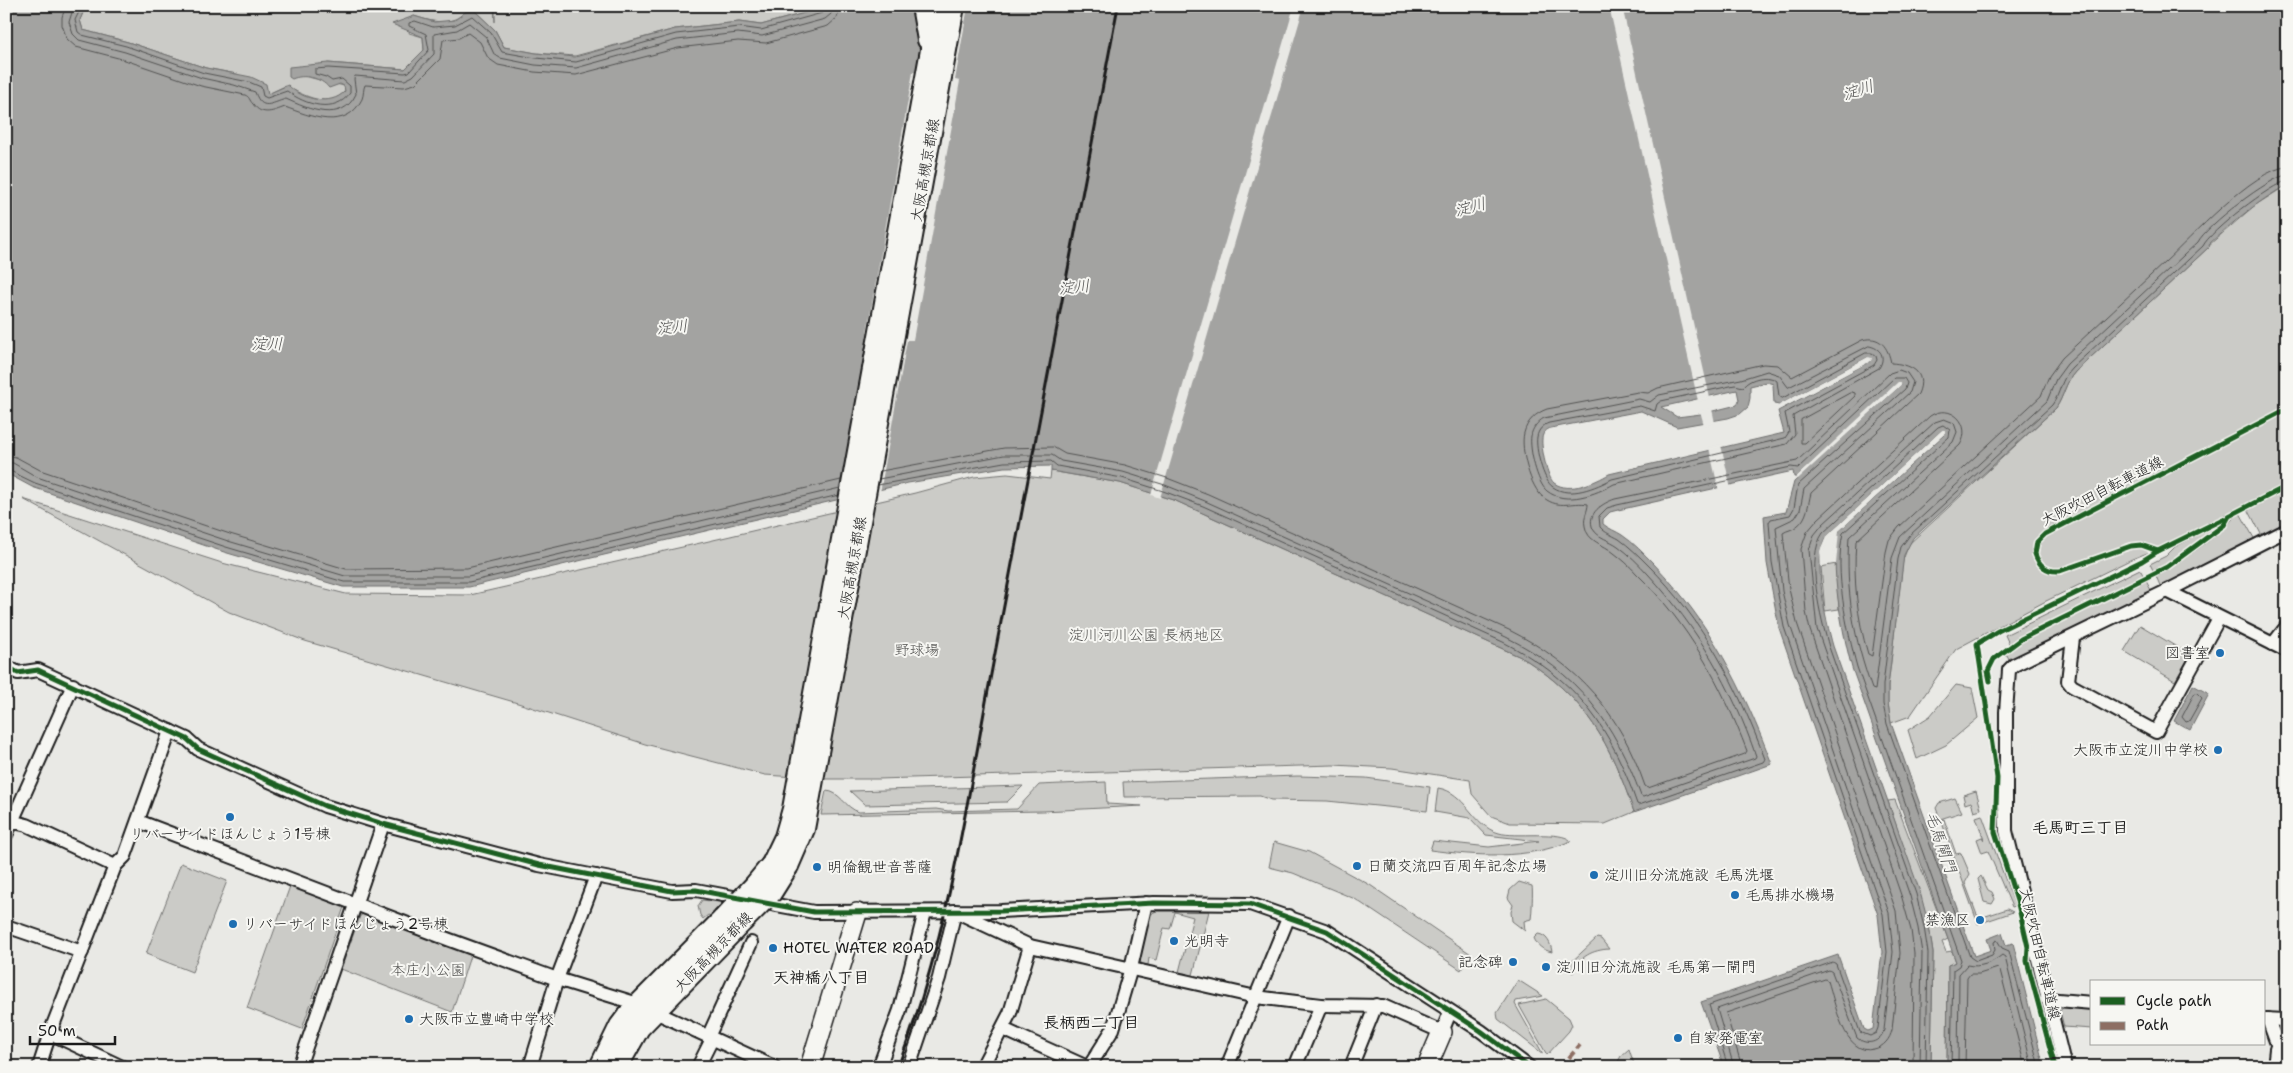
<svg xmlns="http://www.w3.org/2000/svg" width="2293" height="1073" font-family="'Shantell Sans','Klee One',sans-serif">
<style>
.green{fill:#cbcbc7;stroke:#747472}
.water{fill:#a3a3a1;stroke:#6d6d6c;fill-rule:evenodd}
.pier{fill:#e9e9e5}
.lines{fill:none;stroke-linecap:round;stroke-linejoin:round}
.shore{stroke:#525251;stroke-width:1}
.street-casing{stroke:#1c1c1c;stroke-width:16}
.secondary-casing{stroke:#1c1c1c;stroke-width:22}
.primary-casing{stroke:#1c1c1c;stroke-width:24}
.street{stroke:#f6f6f2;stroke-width:12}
.secondary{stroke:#f6f6f2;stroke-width:19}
.primary{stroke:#f6f6f2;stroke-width:20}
.rail{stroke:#1c1c1c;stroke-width:3}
.primary-bridge-casing{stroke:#1c1c1c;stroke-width:24;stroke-linecap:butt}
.primary-bridge{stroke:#f6f6f2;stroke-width:20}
.quiet{stroke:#8d6e63;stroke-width:4;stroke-dasharray:8 4;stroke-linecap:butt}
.cycleway-casing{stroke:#f6f6f2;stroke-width:8}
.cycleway{stroke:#1b5e20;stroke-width:5}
.poi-dot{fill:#1f6fb2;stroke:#f6f6f2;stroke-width:2}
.labels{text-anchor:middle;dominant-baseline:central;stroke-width:4;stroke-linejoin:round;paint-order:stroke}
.street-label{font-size:15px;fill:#1c1c1c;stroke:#f6f6f2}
.park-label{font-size:15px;fill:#51514f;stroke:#f6f6f2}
.poi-label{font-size:15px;fill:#1c1c1c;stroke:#f6f6f2;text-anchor:start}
.water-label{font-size:16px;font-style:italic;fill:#525251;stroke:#f6f6f2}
.neighbourhood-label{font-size:16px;font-weight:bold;fill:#1c1c1c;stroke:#f6f6f2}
</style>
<rect width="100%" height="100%" fill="#e9e9e5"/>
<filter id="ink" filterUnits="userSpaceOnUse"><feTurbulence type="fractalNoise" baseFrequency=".02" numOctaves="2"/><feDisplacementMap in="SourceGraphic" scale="10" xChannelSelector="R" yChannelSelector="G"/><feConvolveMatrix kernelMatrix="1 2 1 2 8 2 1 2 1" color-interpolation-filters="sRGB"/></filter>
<g filter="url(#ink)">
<g class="green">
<path d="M89,6H494L495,22V6H830L761,25L739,22L675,29L575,56L536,53L504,47L495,30L474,10C466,12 462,16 455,19C442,25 427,20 414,16L409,33L423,37L424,50L406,69L328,63L300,75L344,86L345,91C329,110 304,95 285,86L268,94L237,74L206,68L128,42L83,30L80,20L84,10Z"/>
<path d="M2287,185V482L2172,543L2132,559L2044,602L1956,649L1910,716L1891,723L1888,703V686L1903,560L1909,544L2056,408C2064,396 2065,383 2075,372L2210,246L2209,245L2254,206Z"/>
<path d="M1051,471L1120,483L1176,501L1523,658C1587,699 1610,743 1634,812L1605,824L1510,823L1491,816L1472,794L1470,780L1392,768L1333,765L878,779H825L765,775L645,744L521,704L305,641L229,612L23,499L222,563L346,594L470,595L709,541L915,493L974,477L1007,474L1050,479Z"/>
<polygon points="2287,489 2287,524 2262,536 2248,509"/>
<path d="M2240,513L2255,540L2161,588L2156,576C2179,563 2203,546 2224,529C2230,523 2233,517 2240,513Z"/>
<polygon points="2217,525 2213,530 2165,566 2154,572 2150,564 2166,556 2175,547"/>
<polygon points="1836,564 1839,609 1825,611 1821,567"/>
<polygon points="2140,569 2144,577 2022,636 2010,646 2005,635"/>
<polygon points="2146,581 2152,592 2010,661 2007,655 2005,655 2028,638"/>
<polygon points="2140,625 2190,655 2175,681 2124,651"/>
<polygon points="1956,685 1972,688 1978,718 1946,745 1917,759 1908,730 1930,716"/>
<polygon points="1298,776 1366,778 1430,787 1427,811 1327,801 1271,800 1260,796 1124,797 1123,782"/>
<path d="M1106,782L1107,804L1142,806L1043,811L821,815L826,791C840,791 845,808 859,812L936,809L948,811L1017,809L1039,785Z"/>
<polygon points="1023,786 1007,802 865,805 850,791"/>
<path d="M1438,788C1466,792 1472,826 1499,833C1515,838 1562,830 1571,841C1526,860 1476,856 1430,850L1433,841L1489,847L1539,841L1486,835L1470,818L1435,812Z"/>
<polygon points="1976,791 1981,809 1974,811 1971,802 1965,804 1963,795"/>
<polygon points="1955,798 1962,812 1940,819 1936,808 1939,803"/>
<polygon points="1895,800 1948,939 1942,942 1946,952 1952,951 1956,962 1948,965 1947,1067 1931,1067 1933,953 1929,926 1888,801"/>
<polygon points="1982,815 2015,906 2012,907 1988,851 1982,853 1977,839 1982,837 1984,840 1976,817"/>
<polygon points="1944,819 1956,854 1961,853 1970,874 1965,883 1977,915 1983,917 2007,909 2013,912 1978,924 1941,820"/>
<polygon points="1274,842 1309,852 1370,885 1471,954 1461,970 1355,899 1293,873 1269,867"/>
<polygon points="181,863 227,881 192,972 146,954"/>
<polygon points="1981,876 1988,890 1992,892 1995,899 1992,904 1984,902 1978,879"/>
<path d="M1519,882L1532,886C1533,890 1532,913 1531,919L1524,921L1525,931L1512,921L1511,912L1513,905L1508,898L1510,890Z"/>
<polygon points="290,886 344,907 302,1029 247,1008"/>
<polygon points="702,900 727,903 713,917 708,915 703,919 700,915 698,906"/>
<polygon points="1156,911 1209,911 1193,975 1179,972 1193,917 1175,912 1170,929 1164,928 1156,960 1149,958 1148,965 1142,964 1138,958 1151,914"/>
<polygon points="365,913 471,953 452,1012 341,969 360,916"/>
<path d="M1538,934C1547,935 1551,944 1552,952C1543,950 1537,946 1534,938Z"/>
<path d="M1597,938L1601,939L1609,949C1593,950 1579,956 1573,973L1566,967Z"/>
<polygon points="1518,980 1543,996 1516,1001 1515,1004 1543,1054 1498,1019 1497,1013"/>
<polygon points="1546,999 1569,1018 1572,1025 1569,1031 1547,1055 1519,1005"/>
<polygon points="2064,1006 2092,1008 2092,1029 2064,1027 2060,1011"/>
<polygon points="1629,1049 1635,1067 1615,1067 1621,1056"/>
</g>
<g class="water">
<path d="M6,6H89L84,10L80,20L83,30L128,42L206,68L251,77L266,84L268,94L288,85C301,99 331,107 345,91L344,86L340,84L329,88C321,77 303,74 292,79L289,77V67L328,63L405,69L424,50L423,37L392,24L414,16L434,22L455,20L465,12L474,10L495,30L504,47L536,53L575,57L675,29L739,22L761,25L830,6H2287V185C2258,201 2233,222 2209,244L2210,246L2075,372C2065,383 2064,396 2056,408L1913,538L1904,555L1888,686V703L1891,723L1974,956L1991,950L1987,939L2002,933L2006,945L2013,943L2044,1067H1947L1948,965L1956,962L1852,668C1843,636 1828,562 1839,531L1945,434L1942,430L1826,537C1812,559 1826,621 1833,646L1920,892L1929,926L1933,953L1931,1067H1724L1701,1002L1838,955L1864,1029L1868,1031L1873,1029L1882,952L1878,915L1779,628L1767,563L1764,516L1786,512L1794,482L1901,385L1900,382L1796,477H1794L1793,471L1618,510L1610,512L1603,519V524C1609,529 1616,531 1622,535C1634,543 1644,554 1653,563C1711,623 1743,688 1772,764L1634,812C1610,743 1587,699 1523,658L1176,501L1120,483L1051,471V466L1004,467L908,483L469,587H343L224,552L32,487L6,473ZM1868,357L1871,361L1778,411L1784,433L1609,474C1596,482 1569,494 1554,483C1547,477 1541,448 1542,439C1542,433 1547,429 1551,428L1641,411L1677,427L1728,418L1740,414L1748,407L1750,398V386L1767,382L1773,384L1774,404L1779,405ZM1737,390L1739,400L1737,405L1701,414L1677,417L1661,407Z"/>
<polygon points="2193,685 2209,694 2190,730 2174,721"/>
</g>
<g class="pier">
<polygon points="915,6 968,6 955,80 960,81 913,340 907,340 880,493 843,501 873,332 867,332 913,72 920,73 921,36"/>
<polygon points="1294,6 1304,6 1160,498 1151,495"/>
<polygon points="1609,6 1622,6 1710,398 1698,401"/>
<polygon points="1868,357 1872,358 1871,361 1780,409 1779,405"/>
<polygon points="1898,382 1901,382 1901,385 1798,479 1796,477"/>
<polygon points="1712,409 1715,423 1704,425 1700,411"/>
<polygon points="1942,430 1945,430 1945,433 1839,531 1836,564 1833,564 1836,531 1828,539 1823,551 1823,567 1821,567 1820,551 1826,537"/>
<polygon points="1721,445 1731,489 1719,491 1709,448"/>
</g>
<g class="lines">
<g class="shore">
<path d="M66,6L62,17V25L67,39L76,47L122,59L201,86L245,95C250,97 249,100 253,104C262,117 274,111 285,107C310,116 346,132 362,99C364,94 363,89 365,85L404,87L415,84L440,59L443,40L459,38L468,33L480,42L488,58L498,65L534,72L576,75L678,48L738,41L766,43L828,26L837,18L840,6"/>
<path d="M74,6L69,22L73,34L79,40L125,52L202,78L234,85L255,92C262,112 271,103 286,99C308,109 342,124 356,94L354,79L355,76L405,80L413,76L434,54V34L457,30L469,23L486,37L494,54L500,58L535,65L576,68L677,40L738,33L762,36L825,19L831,14L833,6"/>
<path d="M82,6L75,20L78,32L82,35L126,46L204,73L249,82L261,87L263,96L267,98L287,91C305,105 335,114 350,93V86L342,79L332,81L326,77L315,74V69L328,68L405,73L409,72L429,50L426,34L409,26V23L415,21L433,27L455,25L472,16L491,33L502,52L536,58L576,62L676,34L739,27L761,30L822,13L826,6"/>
<path d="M1869,346C1881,348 1886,357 1879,368L1793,416L1795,434L1787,444L1614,484C1596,494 1566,506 1547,491C1537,483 1529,449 1531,436C1532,429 1537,422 1544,418L1639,399L1650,402L1659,395L1741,379L1767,371L1779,375L1788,387Z"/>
<path d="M1866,353H1872L1876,356L1877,360L1874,365L1785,413L1789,432L1785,438L1612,479C1596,487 1570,499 1553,487C1543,481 1535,448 1537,437C1538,430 1543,425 1549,423L1640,406L1655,411L1657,404L1661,401L1735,385L1743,387C1750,378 1768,374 1777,381L1779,396L1782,398Z"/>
<polygon points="1852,392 1855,393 1855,396 1805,443 1801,443 1801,420"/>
<polyline points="6,455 16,457 40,470 230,534 346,569 467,568 841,480"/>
<polyline points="6,462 13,463 37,477 228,541 345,576 468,576 840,488"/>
<polyline points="6,469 35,483 226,547 344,582 469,582 839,495"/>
<path d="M881,471L1004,448L1053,447L1065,454L1125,465L1167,478L1208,494L1509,630C1579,665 1620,713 1645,786L1648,788L1745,754L1747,751C1722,685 1688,623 1637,574C1630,566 1622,559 1614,553C1604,544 1587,542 1585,526C1583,517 1588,511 1588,504C1572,501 1560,510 1544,498C1530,488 1520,449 1524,433C1527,421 1536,413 1547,409L1638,392L1648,393L1658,388L1763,364L1778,365L1792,377L1862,340C1880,335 1888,347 1891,363C1909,364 1928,371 1918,394L1811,493C1808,504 1808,518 1797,526C1793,530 1787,530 1783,533L1789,589L1797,623L1896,911L1900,953L1892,1030C1890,1039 1884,1047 1874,1049C1844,1057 1835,1002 1828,981L1825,979L1726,1013L1742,1067"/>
<path d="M879,479L1004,455H1052L1061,461L1123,472L1165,485L1205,501L1506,637C1578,673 1614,721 1641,796L1643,797L1755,758L1756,756C1732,687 1698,628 1648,574C1639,564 1629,554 1618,546C1610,540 1598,538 1593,529C1586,513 1603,503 1615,499L1797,461L1890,373L1899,370L1907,373L1913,382L1910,392L1804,489L1800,510L1795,518L1776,527L1782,591L1790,625L1889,913L1893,952L1884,1030C1880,1043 1867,1046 1857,1038L1832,972L1829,970L1717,1009L1734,1067"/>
<path d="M878,485L1004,462L1051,461L1057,466L1122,478L1163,491L1203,506L1503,642C1578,680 1610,726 1637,804L1639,805L1763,762L1765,759C1738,687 1703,619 1648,565C1639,556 1629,546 1619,539C1612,535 1605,533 1600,527L1599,516L1607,508L1617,505L1791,467L1798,468L1894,378H1904L1907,383L1905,389L1798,485L1794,508L1790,515L1771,519L1769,522L1772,562L1784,627L1883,914L1887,952L1878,1028L1876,1033L1870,1036L1860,1032L1836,964L1833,962L1709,1005L1728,1067"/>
<polygon points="2197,693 2202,698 2189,721 2186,722 2182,717 2194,694"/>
<path d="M1913,1067L1914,954L1911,930L1902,898L1810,630L1806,612L1801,549L1807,532L1818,519L1930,416C1951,402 1973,425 1960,445L1856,541C1853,579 1857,618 1868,654L1872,656L1886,552L1889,540L1899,527L2041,396L2049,376L2062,358C2096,326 2131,294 2165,262C2189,240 2254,168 2287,167"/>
<path d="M1920,1067L1922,953L1918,928L1910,896L1817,629L1809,550L1814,535L1823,524L1935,422L1944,419L1954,423L1957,432L1953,442L1849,537C1845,590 1854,639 1872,689L1875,690L1892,558L1900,537L2047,401L2056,379L2067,364L2198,242C2205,227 2270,176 2287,175"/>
<path d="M1926,1067L1928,953L1924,927L1916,894L1829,647C1821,619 1805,558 1823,533L1938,427L1943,425L1950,430L1949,437L1843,533C1834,571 1847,630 1857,667L1961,960L1959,966L1953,970L1951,1067"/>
<path d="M1958,1067L1959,974L1967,965C1980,968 1992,963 2002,955L2005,957L2032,1067"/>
<polyline points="1965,1067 1967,978 1970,974 1979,974 1998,968 2000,970 2025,1067"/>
<path d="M2039,1067L2009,951L2002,948L1997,940L1994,942L1995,950L1992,955L1976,961L1970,957L1887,724L1883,704V685L1898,559L1901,547L1910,535L2052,405C2061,393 2060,380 2072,368L2203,246C2209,232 2272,183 2287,181"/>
</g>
<g class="street-casing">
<g id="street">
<polyline points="2167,591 2287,651"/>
<polyline points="2073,638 2068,681 2072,686 2156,732 2219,618"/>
<polyline points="2273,644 2287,626"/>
<polyline points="6,666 18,673 38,670 187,739 198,749 325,806 383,824 539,865 672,891 696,890 814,912 1001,911 1154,903 1250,904 1327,931 1481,1031 1529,1067"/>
<polyline points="6,820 27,825 115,866 125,856 170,731"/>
<polyline points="138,821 450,940 557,979 638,1004 774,1067"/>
<polyline points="6,835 73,685"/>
<polyline points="6,926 82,952"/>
<polyline points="2047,999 2092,1003"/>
<polyline points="2264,1019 2284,1020 2287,1016"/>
<polyline points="2268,1019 2277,1044 2287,1048"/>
<polyline points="1003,1029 1087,1067"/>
<polyline points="50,1033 122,1067"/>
<polyline points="708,1037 751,943"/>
<polyline points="39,1067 50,1033 115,866"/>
<polyline points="299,1067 383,824"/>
<polyline points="530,1067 557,979 596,876"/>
<polyline points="698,1067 712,1039"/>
<polyline points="879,1067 900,1010 925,912"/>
<polyline points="909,1067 939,978 955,911 1030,946 1256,997 1321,1005 1383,1006 1442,1032 1450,1012"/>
<polyline points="982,1067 1010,1013 1030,946"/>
<polyline points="1089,1067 1113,1029 1131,968 1146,903"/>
<polyline points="1227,1067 1289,916"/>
<polyline points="1295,1067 1321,1005"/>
<polyline points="1351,1067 1376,1005"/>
<polyline points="2065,1067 2006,831 2006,712 2009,670 2014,665 2167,591 2287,530"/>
<polyline points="2274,1067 2276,1049"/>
</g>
</g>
<g class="secondary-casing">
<g id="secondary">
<polyline points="810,1067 857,913"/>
<polyline points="1427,1067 1442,1032"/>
</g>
</g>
<g class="primary-casing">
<g id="primary">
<polyline points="922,6 928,40"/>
<polyline points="772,864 785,837 793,809 939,6"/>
<polyline points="788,866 804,829 954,6"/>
<polyline points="600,1067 620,1026 629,1014 723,919"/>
<polyline points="617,1067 639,1028 742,922"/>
</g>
</g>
<use href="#street" class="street"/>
<use href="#secondary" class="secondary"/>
<use href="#primary" class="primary"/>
<path class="rail" d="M898,1067C950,934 969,787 996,648C1037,434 1078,220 1118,6"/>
<g class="primary-bridge-casing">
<g id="primary-bridge">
<polyline points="723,919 754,886 772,864"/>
<polyline points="742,922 771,893 788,866"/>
</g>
</g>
<use href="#primary-bridge" class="primary-bridge"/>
<polyline class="quiet" points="1561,1067 1580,1045"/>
<g class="cycleway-casing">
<g id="cycleway">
<polyline points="2158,551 2223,519"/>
<polyline points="6,666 18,673 38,670 187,739 198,749 325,806 383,824 539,865 672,891 696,890 814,912 1001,911 1154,903 1250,904 1327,931 1481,1031 1529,1067"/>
<polyline points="1990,681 1988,671 1994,659 2021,639 2167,567 2224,525 2229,516 2287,486"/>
<path d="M2055,1067L2027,961L2028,947L2018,904L1995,832L1997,778L1977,644L1998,631L2142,561L2158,551L2141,545L2131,546L2060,571C2047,572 2039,566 2035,554L2037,542L2045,534L2287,409"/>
</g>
</g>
<use href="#cycleway" class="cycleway"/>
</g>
</g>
<g class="poi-dot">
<circle cx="2220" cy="653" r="5"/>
<circle cx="2218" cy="750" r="5"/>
<circle cx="230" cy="817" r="5"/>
<circle cx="1357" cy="866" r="5"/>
<circle cx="817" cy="867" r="5"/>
<circle cx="1594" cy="875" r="5"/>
<circle cx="1735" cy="895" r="5"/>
<circle cx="1980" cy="920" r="5"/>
<circle cx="233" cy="924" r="5"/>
<circle cx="1174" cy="941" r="5"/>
<circle cx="773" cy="948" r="5"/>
<circle cx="1513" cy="962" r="5"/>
<circle cx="1546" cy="967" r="5"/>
<circle cx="409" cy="1019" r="5"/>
<circle cx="1678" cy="1038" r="5"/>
</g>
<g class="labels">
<g class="street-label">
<text transform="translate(925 170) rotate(-80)">大阪高槻京都線</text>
<text transform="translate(2102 491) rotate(-27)">大阪吹田自転車道線</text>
<text transform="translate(852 568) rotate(-80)">大阪高槻京都線</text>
<text transform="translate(713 952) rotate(-46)">大阪高槻京都線</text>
<text transform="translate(2040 954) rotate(77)">大阪吹田自転車道線</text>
</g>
<g class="park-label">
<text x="1146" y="635">淀川河川公園 長柄地区</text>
<text x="917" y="650">野球場</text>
<text x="428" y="970">本庄小公園</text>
</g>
<g class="poi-label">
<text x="2210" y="653" text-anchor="end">図書室</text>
<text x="2208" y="750" text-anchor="end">大阪市立淀川中学校</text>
<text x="230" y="834" text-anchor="middle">リバーサイドほんじょう1号棟</text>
<text x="1367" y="866">日蘭交流四百周年記念広場</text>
<text x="827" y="867">明倫観世音菩薩</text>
<text x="1604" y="875">淀川旧分流施設 毛馬洗堰</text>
<text x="1745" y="895">毛馬排水機場</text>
<text x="1970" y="920" text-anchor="end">禁漁区</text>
<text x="243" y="924">リバーサイドほんじょう2号棟</text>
<text x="1184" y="941">光明寺</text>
<text x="783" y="948">HOTEL WATER ROAD</text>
<text x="1503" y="962" text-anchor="end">記念碑</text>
<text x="1556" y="967">淀川旧分流施設 毛馬第一閘門</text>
<text x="419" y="1019">大阪市立豊崎中学校</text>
<text x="1688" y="1038">自家発電室</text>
</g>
<g class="water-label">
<text transform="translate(1858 90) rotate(-18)">淀川</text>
<text transform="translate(1470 207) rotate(-15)">淀川</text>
<text transform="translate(1074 287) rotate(-6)">淀川</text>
<text transform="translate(672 327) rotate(-6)">淀川</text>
<text transform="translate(267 344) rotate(-1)">淀川</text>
<text transform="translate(1941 842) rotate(71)">毛馬閘門</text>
</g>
<g class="neighbourhood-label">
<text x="2080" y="827">毛馬町三丁目</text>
<text x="821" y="977">天神橋八丁目</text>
<text x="1091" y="1022">長柄西二丁目</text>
</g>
</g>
<rect width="2293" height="1073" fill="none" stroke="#f6f6f2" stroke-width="25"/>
<rect x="12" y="12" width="2268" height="1048" fill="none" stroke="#1c1c1c" stroke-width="2" filter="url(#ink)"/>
<rect x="2090" y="980" width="175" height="65" fill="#f6f6f2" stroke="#9f9f9c"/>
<rect x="2100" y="997" width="25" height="8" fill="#1b5e20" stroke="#9f9f9c"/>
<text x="2136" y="1006" font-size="15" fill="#1c1c1c">Cycle path</text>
<rect x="2100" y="1022" width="25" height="8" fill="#8d6e63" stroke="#9f9f9c"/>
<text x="2136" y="1030" font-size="15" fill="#1c1c1c">Path</text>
<path d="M30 1036v8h85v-8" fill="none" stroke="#1c1c1c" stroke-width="2.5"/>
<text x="38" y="1036" font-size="15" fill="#1c1c1c" stroke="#f6f6f2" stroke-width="4" paint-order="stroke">50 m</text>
</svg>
